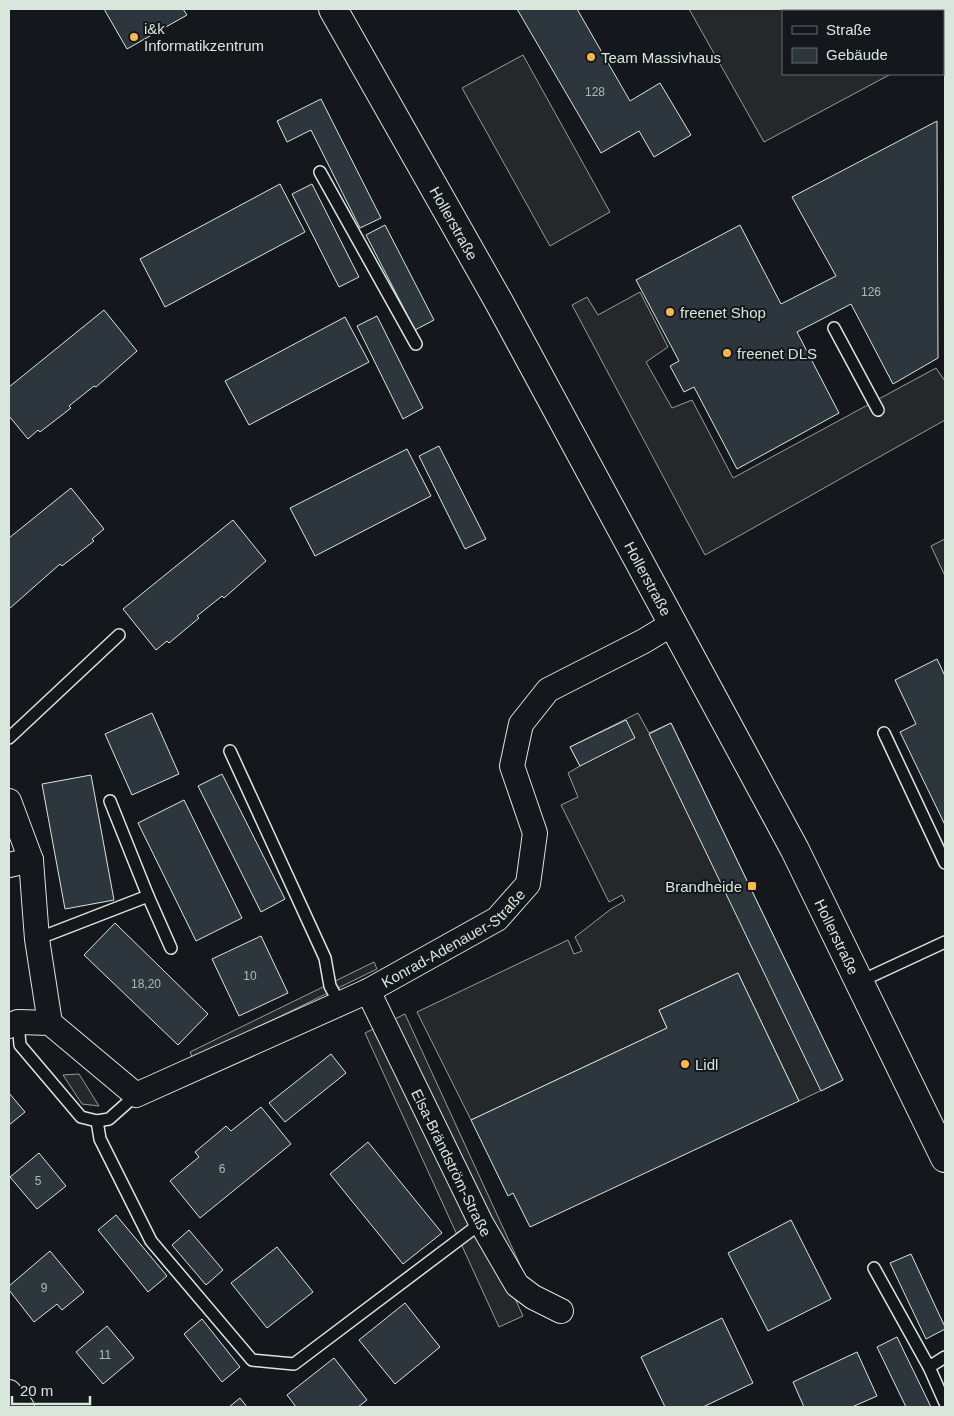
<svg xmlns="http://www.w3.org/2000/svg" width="954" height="1416" font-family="Arial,sans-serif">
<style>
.parking{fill:#24282b;stroke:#939e99}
.building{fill:#2c363c;stroke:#d8e6dc}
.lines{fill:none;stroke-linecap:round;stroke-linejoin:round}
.lane-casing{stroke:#d8e6dc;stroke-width:14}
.street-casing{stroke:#d8e6dc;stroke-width:26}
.primary-casing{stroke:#d8e6dc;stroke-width:30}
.lane{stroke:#14181c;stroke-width:11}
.street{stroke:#14181c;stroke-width:24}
.primary{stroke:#14181c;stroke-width:28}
.poi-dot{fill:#ffb74d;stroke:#14181c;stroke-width:2}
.labels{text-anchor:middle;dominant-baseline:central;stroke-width:4;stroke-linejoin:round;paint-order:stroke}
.number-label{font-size:12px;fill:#adbab4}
.poi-label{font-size:15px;fill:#d8e6dc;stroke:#14181c;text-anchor:start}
.street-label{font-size:15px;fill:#d8e6dc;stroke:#14181c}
</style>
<rect width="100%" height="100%" fill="#14181c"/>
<g class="parking">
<polygon points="689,9 945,9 945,44 943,46 943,11 783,11 783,74 891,74 764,142"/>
<polygon points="523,55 610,212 550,246 462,88"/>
<polygon points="640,292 668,347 646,362 672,408 692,400 733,478 936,368 945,381 945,420 705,555 572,305 587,297 598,315"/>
<polygon points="945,539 945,576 931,546"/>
<polygon points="638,713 649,733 671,723 843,1080 799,1101 738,973 659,1010 667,1028 471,1120 417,1012 568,940 574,954 582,951 575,937 611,909 625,901 622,895 609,902 561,805 578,797 568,773 580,766 570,747"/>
<polygon points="374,962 377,969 193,1059 190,1052"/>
<polygon points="405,1014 522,1269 505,1277 523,1316 499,1327 365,1033"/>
<polygon points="79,1074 99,1106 82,1104 63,1075"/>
</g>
<g class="building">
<polygon points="104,9 183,9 187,15 127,49"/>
<polygon points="517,9 577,9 630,101 660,83 691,135 654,157 639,131 601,153"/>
<polygon points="321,99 381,218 360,228 311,130 287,142 277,121"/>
<polygon points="937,121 938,358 893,384 851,304 797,332 839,413 737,469 694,387 684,392 670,366 679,361 636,280 740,225 781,304 836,276 792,197"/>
<polygon points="280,184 305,232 165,307 140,259"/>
<polygon points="312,184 359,277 339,287 292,194"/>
<polygon points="385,225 434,320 415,330 366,235"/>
<polygon points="104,310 137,351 96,387 94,386 69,406 71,408 40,432 38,430 28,439 9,416 9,387"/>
<polygon points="377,316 423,408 403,419 357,326"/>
<polygon points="345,317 369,362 249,425 225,381"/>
<polygon points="439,446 486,539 465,549 419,456"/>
<polygon points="407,449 431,496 315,556 290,508"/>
<polygon points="71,488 104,529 92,539 94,541 62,566 60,564 9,609 9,538"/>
<polygon points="233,520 266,561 224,598 222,596 197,616 199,618 169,643 167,641 156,650 123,609"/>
<polygon points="937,659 945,676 945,825 900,732 916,724 895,680"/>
<polygon points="152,713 179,774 132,795 105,734"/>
<polygon points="626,720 635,738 580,766 570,747"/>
<polygon points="671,723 843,1080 821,1091 649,734"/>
<polygon points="222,774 285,899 261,912 198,786"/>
<polygon points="91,775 114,900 65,909 42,784"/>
<polygon points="184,800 242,918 196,941 138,823"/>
<polygon points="115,923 208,1014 178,1045 84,955"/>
<polygon points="261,936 288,993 239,1016 212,959"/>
<polygon points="738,973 799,1101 530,1227 513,1193 508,1196 471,1120 667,1028 659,1010"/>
<polygon points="331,1054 346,1073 285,1122 269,1103"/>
<polygon points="9,1093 25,1112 9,1125"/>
<polygon points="261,1107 291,1144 200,1218 170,1181 199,1157 195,1152 226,1126 231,1131"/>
<polygon points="368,1142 442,1233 403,1264 330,1174"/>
<polygon points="39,1153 66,1186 37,1209 10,1177"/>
<polygon points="116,1215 167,1276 148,1292 98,1230"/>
<polygon points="791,1220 831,1299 768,1331 728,1253"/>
<polygon points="189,1230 223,1270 206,1285 172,1245"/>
<polygon points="277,1247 313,1292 267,1328 231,1283"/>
<polygon points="50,1251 84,1292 62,1310 57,1304 34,1322 9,1290 9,1286"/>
<polygon points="911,1254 945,1327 945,1329 926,1339 890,1263"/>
<polygon points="405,1303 440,1347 395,1384 359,1340"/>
<polygon points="722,1318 753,1383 703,1407 665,1407 641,1357"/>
<polygon points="202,1319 240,1367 222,1382 184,1334"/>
<polygon points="107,1326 134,1358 103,1384 76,1352"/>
<polygon points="897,1337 931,1407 906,1407 877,1347"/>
<polygon points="857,1352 877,1396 852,1407 804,1407 793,1382"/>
<polygon points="334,1358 367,1400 358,1407 296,1407 287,1395"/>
<polygon points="240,1398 247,1407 229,1407"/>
</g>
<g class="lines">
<g class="lane-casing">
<g id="lane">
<polyline points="320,172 416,344"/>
<polyline points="834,328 878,410"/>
<polyline points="884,733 945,863"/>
<polyline points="9,738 119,635"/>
<polyline points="230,751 325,958 330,986 340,1004"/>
<polyline points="148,896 171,948"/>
<polyline points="37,939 148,896 110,801"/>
<polyline points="861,981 945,942"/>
<polyline points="18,1022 20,1045 81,1117 97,1121 109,1119 136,1095"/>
<polyline points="97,1121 100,1139 151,1241 252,1360 294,1364 481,1223"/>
<polyline points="874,1268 929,1367 945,1357"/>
<polyline points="929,1367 945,1403"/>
</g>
</g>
<g class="street-casing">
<g id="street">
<polyline points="9,801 31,860 37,939 50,1023"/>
<polyline points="9,865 31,860"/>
<path id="s1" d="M368,991L481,1223L517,1285L533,1297L561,1311"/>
<path id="s2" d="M9,1026L18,1022L50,1023L136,1095L368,991L497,919L528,884L535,833L512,766L521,724L548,690L644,641L672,624"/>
<polyline points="9,1392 22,1407"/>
</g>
</g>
<g class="primary-casing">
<g id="primary">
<path id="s3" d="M333,9L499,302L795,850L945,1158"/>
</g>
</g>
<use href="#lane" class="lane"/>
<use href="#street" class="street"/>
<use href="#primary" class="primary"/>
</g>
<g class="poi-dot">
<circle cx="134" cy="37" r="5"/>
<circle cx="591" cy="57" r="5"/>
<circle cx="670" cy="312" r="5"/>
<circle cx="727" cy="353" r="5"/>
<rect x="747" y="881" width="10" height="10" rx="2.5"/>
<circle cx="685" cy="1064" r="5"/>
</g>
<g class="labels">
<g class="number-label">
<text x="595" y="92">128</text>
<text x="871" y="292">126</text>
<text x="250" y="976">10</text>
<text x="146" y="984">18,20</text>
<text x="222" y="1169">6</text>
<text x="38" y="1181">5</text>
<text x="44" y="1288">9</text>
<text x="105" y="1355">11</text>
</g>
<g class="poi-label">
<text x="144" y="28">i&amp;k<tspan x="144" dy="17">Informatikzentrum</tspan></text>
<text x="601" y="57">Team Massivhaus</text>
<text x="680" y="312">freenet Shop</text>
<text x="737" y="353">freenet DLS</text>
<text x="742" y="886" text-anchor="end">Brandheide</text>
<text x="695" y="1064">Lidl</text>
</g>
<g class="street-label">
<text stroke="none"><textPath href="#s3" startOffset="246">Hollerstraße</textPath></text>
<text stroke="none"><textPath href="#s3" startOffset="651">Hollerstraße</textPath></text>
<text stroke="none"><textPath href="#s3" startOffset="1056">Hollerstraße</textPath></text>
<text stroke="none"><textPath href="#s2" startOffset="509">Konrad-Adenauer-Straße</textPath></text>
<text stroke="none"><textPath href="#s1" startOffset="191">Elsa-Brändström-Straße</textPath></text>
</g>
</g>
<rect width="954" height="1416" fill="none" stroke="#d8e6dc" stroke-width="20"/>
<rect x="782" y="10" width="162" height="65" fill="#14181c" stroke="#626a69"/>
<rect x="792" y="26" width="25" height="8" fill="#14181c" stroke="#626a69"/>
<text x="826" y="35" font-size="15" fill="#d8e6dc">Straße</text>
<rect x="792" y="48" width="25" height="15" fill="#2c363c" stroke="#626a69"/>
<text x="826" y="60" font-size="15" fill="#d8e6dc">Gebäude</text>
<path d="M12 1396v8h78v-8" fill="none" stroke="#d8e6dc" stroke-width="2.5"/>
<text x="20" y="1396" font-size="15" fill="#d8e6dc" stroke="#14181c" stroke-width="4" paint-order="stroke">20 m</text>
</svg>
